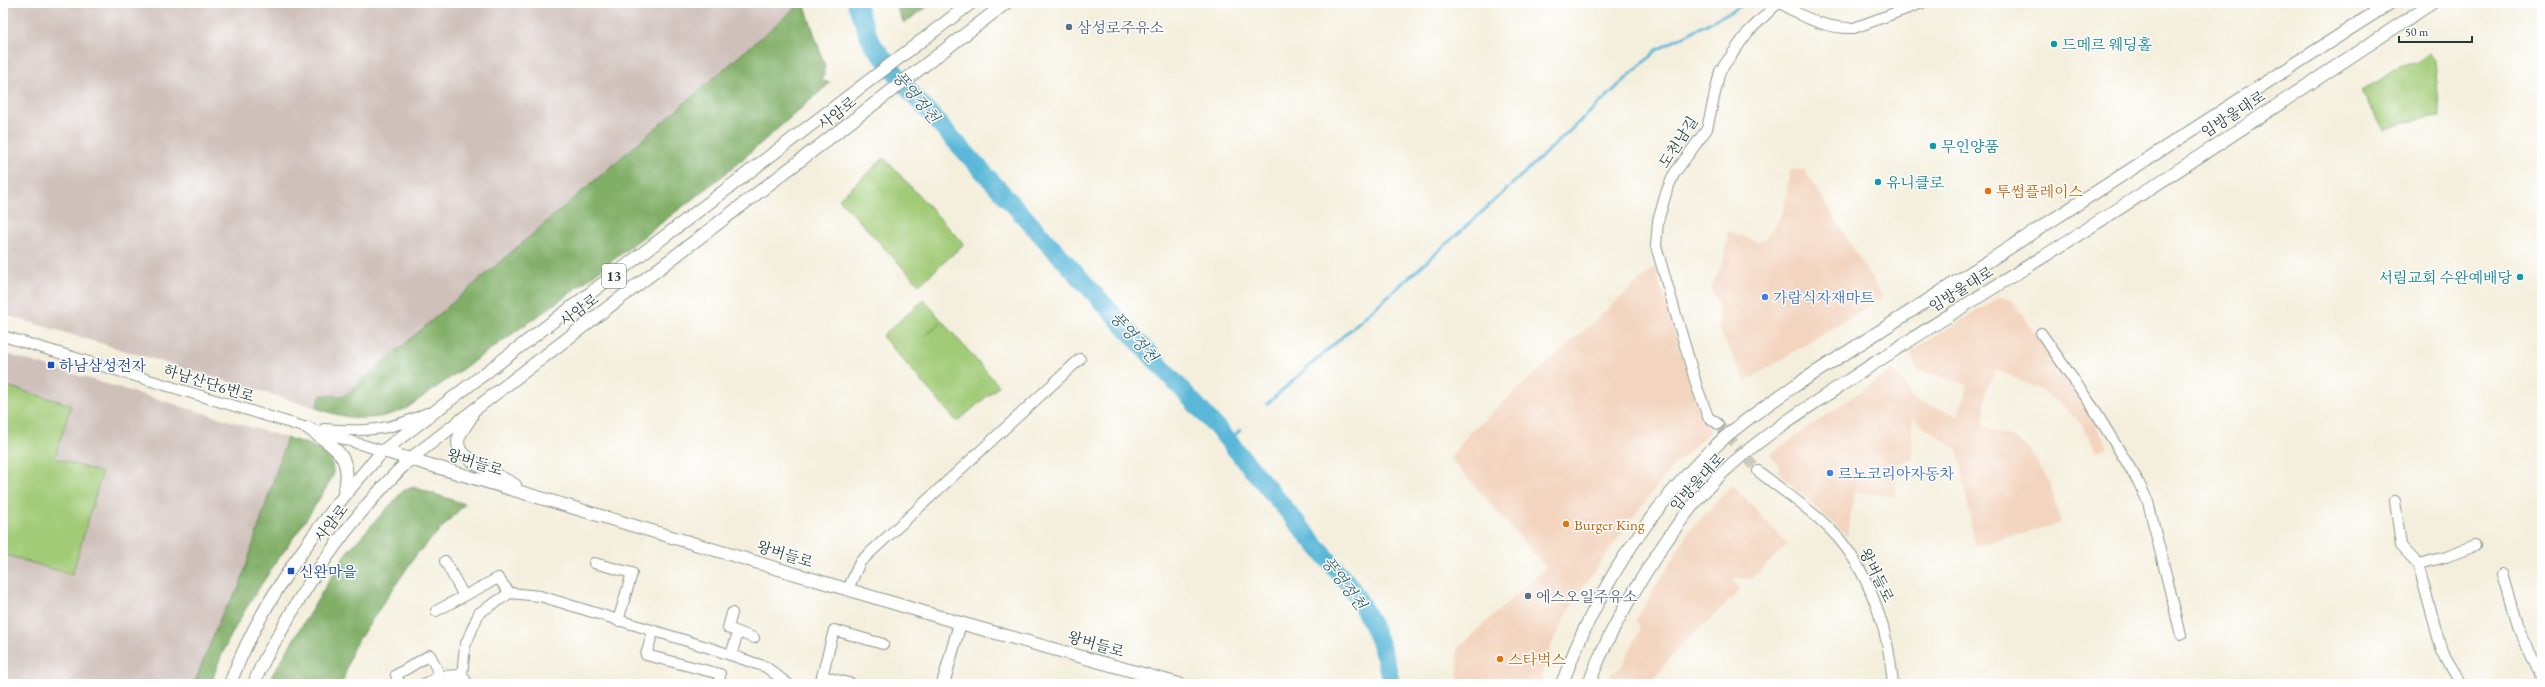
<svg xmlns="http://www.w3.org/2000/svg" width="2545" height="687" font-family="'EB Garamond','Noto Serif KR',serif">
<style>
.built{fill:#f3d4be}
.industrial{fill:#cfc0ba}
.green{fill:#a2cb77;stroke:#608456}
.forest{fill:#81af68;stroke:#50764e}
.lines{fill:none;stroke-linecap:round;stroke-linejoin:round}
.stream{stroke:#5ab7d8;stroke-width:3}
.river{stroke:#5ab7d8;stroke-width:18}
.minor-tunnel{stroke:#c9cbbb;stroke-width:10;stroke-dasharray:10 5;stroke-linecap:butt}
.minor-casing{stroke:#8a9688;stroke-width:12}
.major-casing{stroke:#8a9688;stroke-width:14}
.minor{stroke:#fff;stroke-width:10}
.major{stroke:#fff;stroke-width:12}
.service-dot{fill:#5c6f8a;stroke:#fff;stroke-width:1.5}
.culture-dot{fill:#0f9aa8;stroke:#fff;stroke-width:1.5}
.food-dot{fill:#e8710a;stroke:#fff;stroke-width:1.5}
.shop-dot{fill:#3f7fe0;stroke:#fff;stroke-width:1.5}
.transit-dot{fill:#1a4fb4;stroke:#fff;stroke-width:1.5}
.labels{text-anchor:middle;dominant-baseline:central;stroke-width:3;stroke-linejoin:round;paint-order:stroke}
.shield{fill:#fff;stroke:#627771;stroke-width:1}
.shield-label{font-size:14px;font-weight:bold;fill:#1f3d34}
.service-label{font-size:15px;fill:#4e5e75;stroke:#fff;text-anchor:start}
.culture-label{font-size:15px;fill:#0d838f;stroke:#fff;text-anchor:start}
.street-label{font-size:15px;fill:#1f3d34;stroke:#fff}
.food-label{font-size:15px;fill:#c56008;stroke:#fff;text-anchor:start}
.shop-label{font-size:15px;fill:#366cbe;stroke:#fff;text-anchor:start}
.transit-label{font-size:15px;fill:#164399;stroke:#fff;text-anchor:start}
.water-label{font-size:16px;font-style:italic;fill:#316265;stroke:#fff}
</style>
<rect width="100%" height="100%" fill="#fff"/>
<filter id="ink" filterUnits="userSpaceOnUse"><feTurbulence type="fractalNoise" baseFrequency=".025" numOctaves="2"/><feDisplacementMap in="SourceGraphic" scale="8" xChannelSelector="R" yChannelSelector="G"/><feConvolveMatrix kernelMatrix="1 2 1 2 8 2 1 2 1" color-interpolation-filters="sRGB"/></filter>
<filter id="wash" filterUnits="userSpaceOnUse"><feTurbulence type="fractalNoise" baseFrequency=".012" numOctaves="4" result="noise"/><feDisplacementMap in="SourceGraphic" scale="16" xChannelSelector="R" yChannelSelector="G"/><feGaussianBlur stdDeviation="0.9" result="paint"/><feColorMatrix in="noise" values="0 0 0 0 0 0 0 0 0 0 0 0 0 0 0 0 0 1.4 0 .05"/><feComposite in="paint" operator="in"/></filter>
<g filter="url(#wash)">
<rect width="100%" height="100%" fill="#f4efdd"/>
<g class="built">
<polygon points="1790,169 1805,170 1883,297 1745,382 1719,328 1718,306 1711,287 1723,263 1728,231 1757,242 1766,239 1784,210"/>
<polygon points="1655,267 1699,413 1711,431 1676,463 1643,504 1576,597 1552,643 1542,672 1542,684 1526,684 1526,682 1523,684 1459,684 1457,649 1546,567 1450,458 1470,432"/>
<polygon points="2000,297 2012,300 2091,416 2108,447 2097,451 2081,424 2069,411 2040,390 1996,369 1986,390 1984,426 2014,439 2029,449 2050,483 2061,523 1975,546 1958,450 1912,418 1913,459 1897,464 1895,497 1855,491 1847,537 1784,478 1779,471 1779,465 1769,455 1893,369 1914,400 1958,416 1968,384 1919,371 1909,352"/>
<polygon points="1732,485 1788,544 1752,579 1731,578 1741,590 1676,650 1650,684 1603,684 1604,680 1609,681 1612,673 1622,666 1640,630 1636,620 1689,531"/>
</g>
<g class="industrial">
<polygon points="3,3 801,3 344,396 321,395 316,408 3,314"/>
<polygon points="3,353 287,438 239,588 222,614 194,684 3,684"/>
</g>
<g class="green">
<polygon points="2428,53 2435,60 2440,117 2405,122 2384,130 2362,91 2402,65 2417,63"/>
<polygon points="884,158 964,244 919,285 839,199"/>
<polygon points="924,300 942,321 924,337 943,322 999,386 957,422 882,336"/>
<polygon points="3,385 71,405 55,458 102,473 72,575 3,554"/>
</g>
<g class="forest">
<path d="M801,3H804L825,66L824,75L821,80L830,83L729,171L565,297L407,408C375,423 349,420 316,408L321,395L344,396Z"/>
<polygon points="894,3 933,3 904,23"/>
<path d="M287,438C308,444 335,449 333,476C294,546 235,606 211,684H194L222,614L239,588Z"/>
<polygon points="413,487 465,504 416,555 353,648 342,684 267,684 345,554 403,491"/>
</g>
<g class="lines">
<g class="stream">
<polyline points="1267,404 1481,213 1657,50 1747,3"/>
<polyline points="1229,441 1240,430"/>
</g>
<path class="river" d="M856,3L871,42L912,94L1220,431L1351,587C1370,618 1385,648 1391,684"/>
</g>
</g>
<g filter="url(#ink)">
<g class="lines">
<polyline class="minor-tunnel" points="1718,424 1758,471"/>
<g class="minor-casing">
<g id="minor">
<path d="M1781,3C1803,18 1828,29 1854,28L1922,3"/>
<polyline points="2041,333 2092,406 2138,481 2148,502 2181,635"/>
<polyline points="3,336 383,451"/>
<polyline points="1718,424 1708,417 1697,387 1656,246 1658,221 1667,190 1674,174 1707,129 1720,71 1748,32 1778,3"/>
<path d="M324,429C364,432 390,431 427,413"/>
<path d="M1758,471C1785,493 1817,513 1840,540C1872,579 1889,634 1893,684"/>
<polyline points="2395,501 2401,546 2418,564"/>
<polyline points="445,561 464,596"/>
<polyline points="594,563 632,573 618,621"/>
<polyline points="2502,574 2517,625 2542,678"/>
<polyline points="848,589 860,562 1080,359"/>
<polyline points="436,611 498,578 510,593"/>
<polyline points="653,632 646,655 720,674 719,684"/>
<polyline points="738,632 754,638"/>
<polyline points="731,655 738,632 728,628 732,613"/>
<polyline points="440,676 462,675"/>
<polyline points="823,676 852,684"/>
<polyline points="400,684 396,675 430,655 440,676 424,684"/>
<polyline points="468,684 462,675 465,646 479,613 510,593 540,596 710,648 766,667 788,684"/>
<polyline points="820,684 834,630 883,644"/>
<polyline points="2461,684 2442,652 2418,564 2446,557 2475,546"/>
</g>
</g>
<g class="major-casing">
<g id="major">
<path d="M471,417C467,424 459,433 458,441C456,458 501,477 515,485"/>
<path d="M308,428C335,448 354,456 344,493"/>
<polyline points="383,451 960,623 1179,684"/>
<path d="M230,684C259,603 325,514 383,451L971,3"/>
<path d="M254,684C260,666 270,649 280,633C315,568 357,511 410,459L1006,3"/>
<polyline points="943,684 960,623"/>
<path d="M1562,684C1595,592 1650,505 1723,439C1746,419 1771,402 1796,385L2390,3"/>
<path d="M1589,684C1611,622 1673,520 1721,474C1759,438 1802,411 1846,382C1909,340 1973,300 2038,260C2171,177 2301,89 2432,3"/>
</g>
</g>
<use href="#minor" class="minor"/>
<use href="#major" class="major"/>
</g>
</g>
<g class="service-dot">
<circle cx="1069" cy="27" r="4"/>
<circle cx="1528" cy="596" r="4"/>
</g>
<g class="culture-dot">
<circle cx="2054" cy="44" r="4"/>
<circle cx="1933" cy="146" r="4"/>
<circle cx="1878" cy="182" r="4"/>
<circle cx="2520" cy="277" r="4"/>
</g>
<g class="food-dot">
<circle cx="1988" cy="191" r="4"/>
<circle cx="1566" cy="524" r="4"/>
<circle cx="1500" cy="659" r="4"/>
</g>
<g class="shop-dot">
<circle cx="1765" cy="297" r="4"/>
<circle cx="1830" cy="473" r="4"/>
</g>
<g class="transit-dot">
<rect x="47" y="361" width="8" height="8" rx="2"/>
<rect x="287" y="567" width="8" height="8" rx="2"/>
</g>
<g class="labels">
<rect class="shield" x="602" y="264" width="24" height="24" rx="3"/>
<g class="shield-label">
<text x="614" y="276">13</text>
</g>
<g class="service-label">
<text x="1077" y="27">삼성로주유소</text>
<text x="1536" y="596">에스오일주유소</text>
</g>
<g class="culture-label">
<text x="2062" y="44">드메르 웨딩홀</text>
<text x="1941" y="146">무인양품</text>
<text x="1886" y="182">유니클로</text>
<text x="2512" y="277" text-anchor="end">서림교회 수완예배당</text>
</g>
<g class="street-label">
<text transform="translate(837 113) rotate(-38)">사암로</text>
<text transform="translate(2233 114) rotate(-33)">임방울대로</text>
<text transform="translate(1678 142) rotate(-57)">도천남길</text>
<text transform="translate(1961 289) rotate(-32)">임방울대로</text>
<text transform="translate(579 310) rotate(-37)">사암로</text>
<text transform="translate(209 383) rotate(17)">하남산단6번로</text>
<text transform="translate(475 462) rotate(17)">왕버들로</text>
<text transform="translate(1697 482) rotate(-48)">임방울대로</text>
<text transform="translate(331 523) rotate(-52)">사암로</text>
<text transform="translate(785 554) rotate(17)">왕버들로</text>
<text transform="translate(1877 575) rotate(64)">왕버들로</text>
<text transform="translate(1096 644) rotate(16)">왕버들로</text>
</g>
<g class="food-label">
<text x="1996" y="191">투썸플레이스</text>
<text x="1574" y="524">Burger King</text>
<text x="1508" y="659">스타벅스</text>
</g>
<g class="shop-label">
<text x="1773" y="297">가람식자재마트</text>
<text x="1838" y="473">르노코리아자동차</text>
</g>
<g class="transit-label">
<text x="59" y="365">하남삼성전자</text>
<text x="299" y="571">신완마을</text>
</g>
<g class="water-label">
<text transform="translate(916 97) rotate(50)">풍영정천</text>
<text transform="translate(1134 337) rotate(48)">풍영정천</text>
<text transform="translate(1344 583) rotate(53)">풍영정천</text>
</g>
</g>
<rect width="2545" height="687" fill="none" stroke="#fff" stroke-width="16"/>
<path d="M2399 36v6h73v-6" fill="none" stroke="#1f3d34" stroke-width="2"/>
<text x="2405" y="36" font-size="12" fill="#1f3d34" stroke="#ffffff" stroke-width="3" paint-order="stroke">50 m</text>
</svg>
